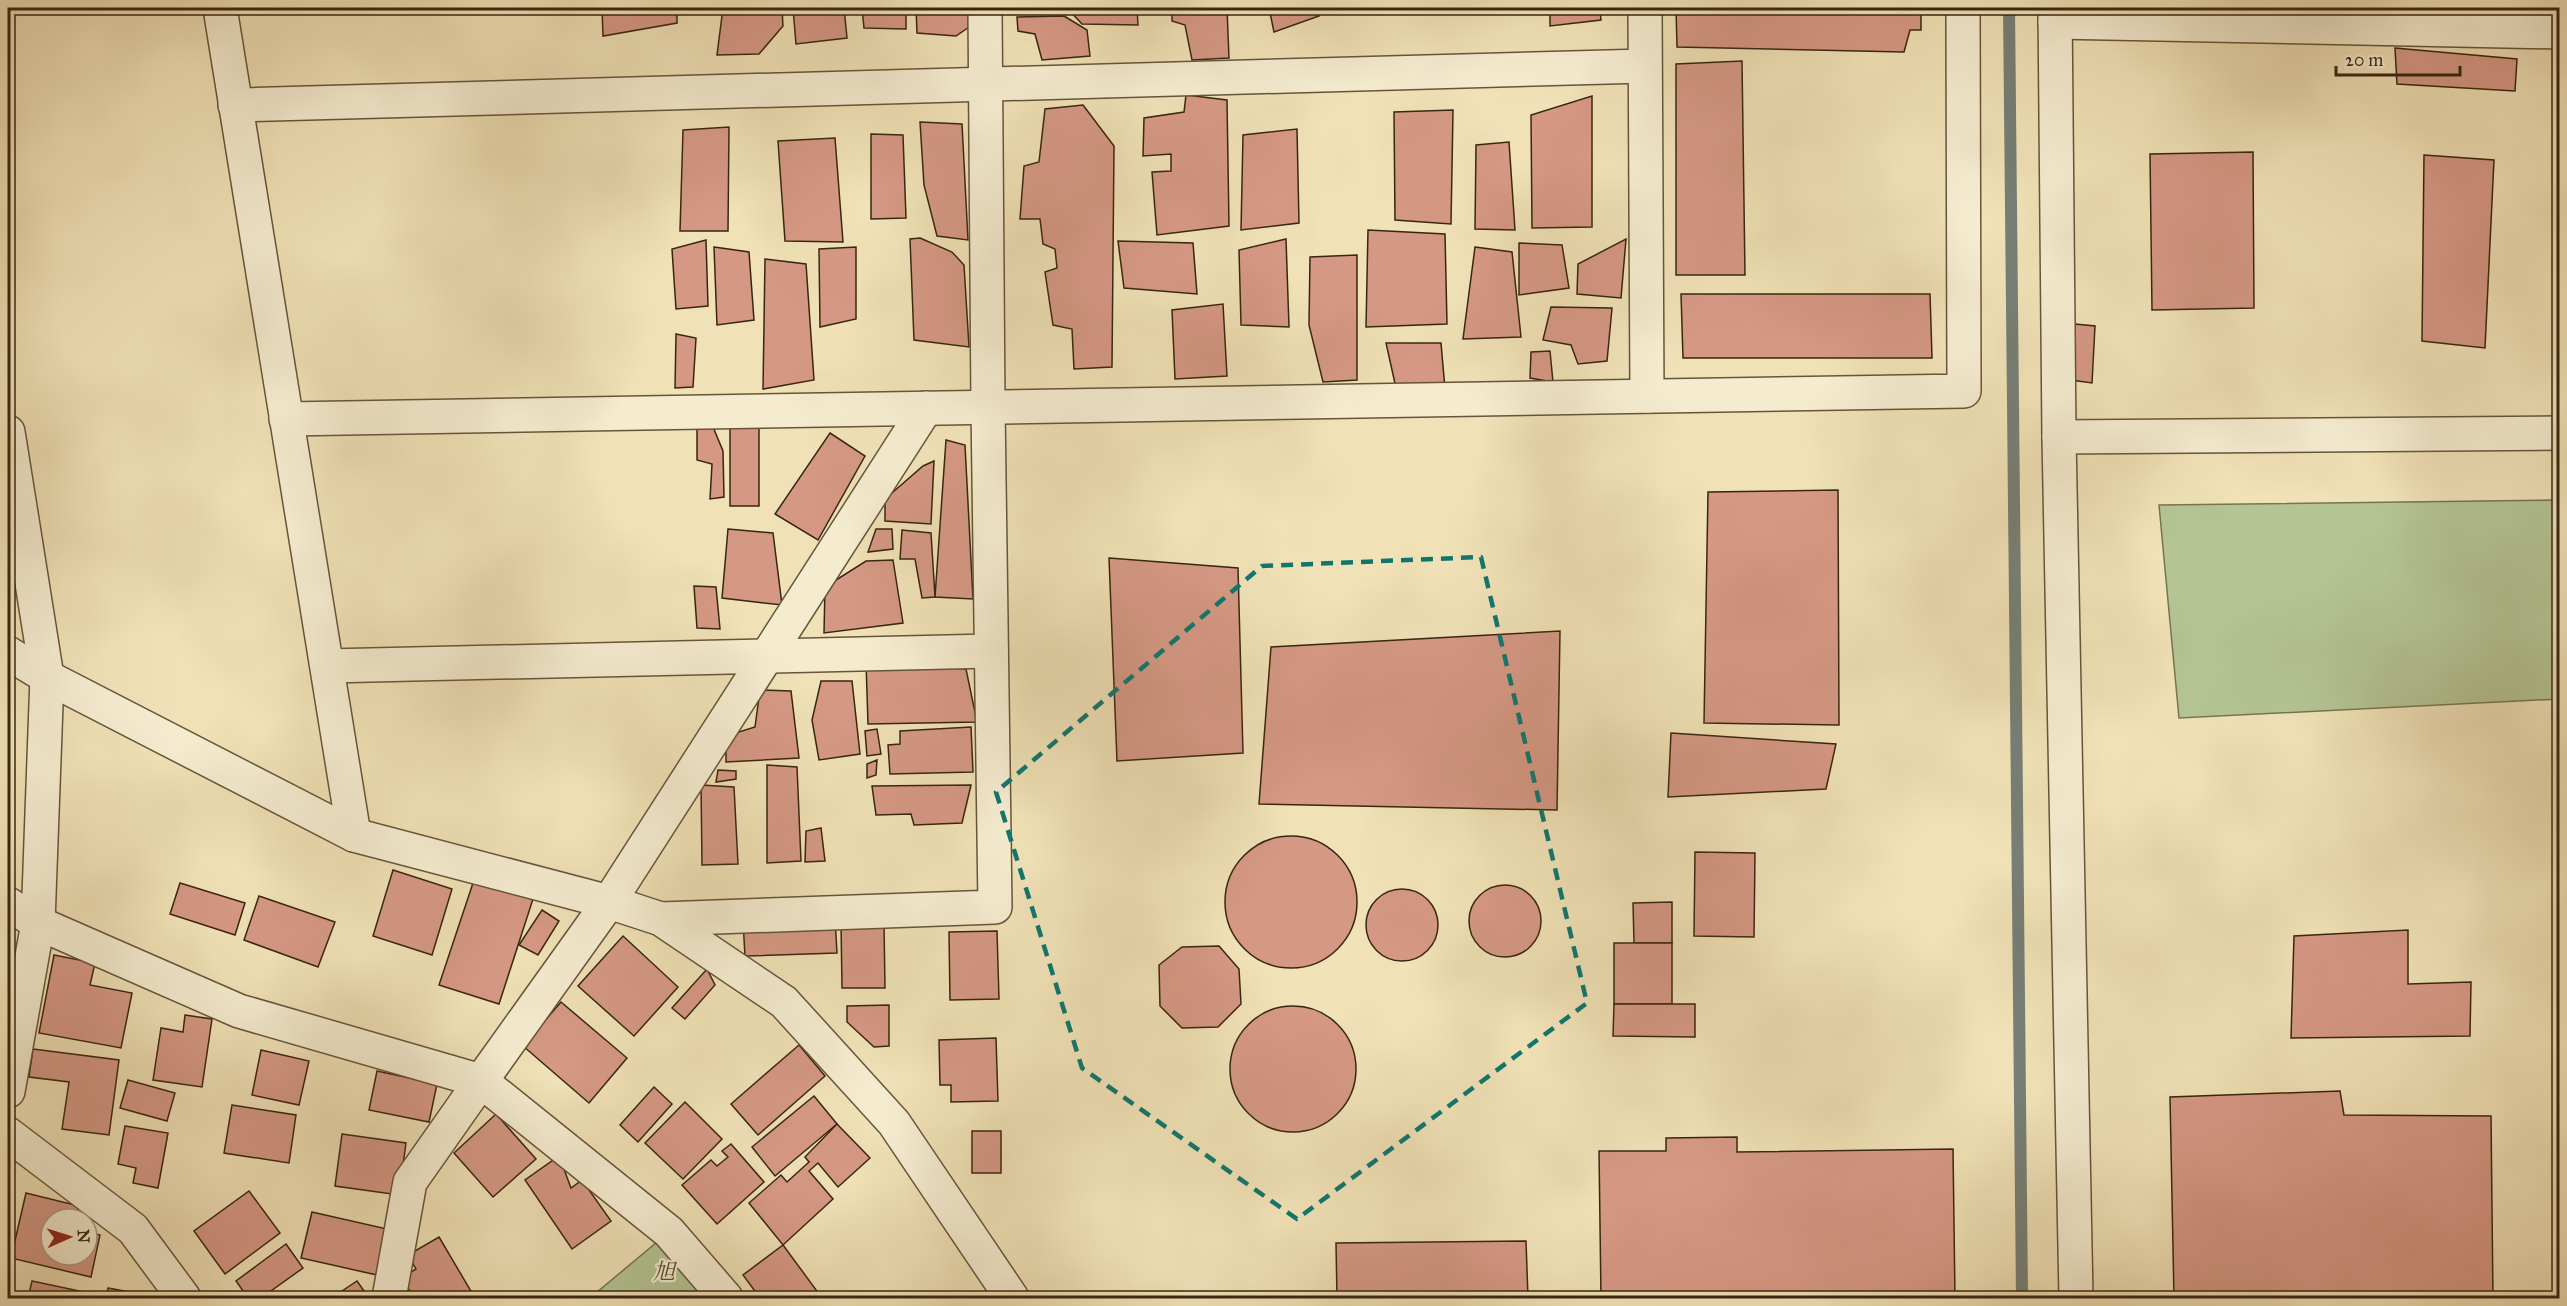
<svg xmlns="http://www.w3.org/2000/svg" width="2567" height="1306" font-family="'IM FELL Great Primer','Noto Serif JP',serif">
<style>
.green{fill:#b4c493;stroke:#767552;stroke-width:1.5}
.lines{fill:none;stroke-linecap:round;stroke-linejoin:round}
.stream{stroke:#767f76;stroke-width:12}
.building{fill:#d59884;stroke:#382611;stroke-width:1.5}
.minor-casing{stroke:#66553a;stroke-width:36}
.minor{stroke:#f5ecd0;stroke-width:33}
.marked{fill:none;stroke:#0f766e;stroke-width:4.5;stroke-dasharray:12 8;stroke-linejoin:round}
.labels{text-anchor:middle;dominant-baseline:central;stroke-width:4.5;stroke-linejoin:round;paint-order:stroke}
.park-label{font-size:22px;font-style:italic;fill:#574e32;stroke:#f5ecd0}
</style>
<rect width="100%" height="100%" fill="#f0e1b6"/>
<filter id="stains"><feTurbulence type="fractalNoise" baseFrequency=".00333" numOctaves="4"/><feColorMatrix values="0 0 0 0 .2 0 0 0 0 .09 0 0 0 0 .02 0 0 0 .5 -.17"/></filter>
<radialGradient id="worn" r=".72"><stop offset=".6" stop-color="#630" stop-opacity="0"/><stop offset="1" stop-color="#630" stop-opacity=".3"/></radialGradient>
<g class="green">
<polygon points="2559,500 2559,699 2179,718 2159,505"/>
<polygon points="669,1232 718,1298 590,1298"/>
</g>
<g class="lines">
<polyline class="stream" points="2009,8 2022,1298"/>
</g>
<g class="building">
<polygon points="602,8 677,8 677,23 603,36"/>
<polygon points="723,8 782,8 783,26 759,54 717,55"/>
<polygon points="793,8 844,8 847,38 796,44"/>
<polygon points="862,8 906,8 906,29 864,28"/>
<polygon points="916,8 970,8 972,25 956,36 917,33"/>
<polygon points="1067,8 1137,8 1138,25 1082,24"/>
<polygon points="1172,8 1227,8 1229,58 1192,60 1185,25 1172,21"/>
<polygon points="1269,8 1318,8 1319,16 1274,32"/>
<polygon points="1550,8 1614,8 1600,10 1601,20 1550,26"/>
<polygon points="1676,8 1921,8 1921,30 1910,30 1904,52 1677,47"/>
<polygon points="1064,16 1087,30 1090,56 1042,60 1035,34 1018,31 1017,17"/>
<polygon points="2395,48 2517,59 2515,91 2397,84"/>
<polygon points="1742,61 1745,275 1676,275 1676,64"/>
<polygon points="1186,95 1227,100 1229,226 1157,235 1152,172 1171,171 1171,154 1143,156 1144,118 1184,112"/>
<polygon points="1592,96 1592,227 1532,228 1531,115"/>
<polygon points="1083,105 1114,146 1112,367 1074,369 1072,329 1053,325 1045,272 1057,268 1055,249 1043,244 1040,219 1020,219 1024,166 1039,162 1045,109"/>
<polygon points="1453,110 1451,224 1395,220 1394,112"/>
<polygon points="920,122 962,124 968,240 937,236 924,185"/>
<polygon points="729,127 728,231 680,231 683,130"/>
<polygon points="1297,129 1299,223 1241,230 1243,135"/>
<polygon points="871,134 903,135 906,218 871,219"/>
<polygon points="835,138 843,242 785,241 778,141"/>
<polygon points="1509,142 1515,230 1475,229 1476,145"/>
<polygon points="2253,152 2254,308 2152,310 2150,154"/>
<polygon points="2424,155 2494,160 2485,348 2422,341"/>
<polygon points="1368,230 1445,234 1447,324 1366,327"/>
<polygon points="920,238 952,252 964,265 969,347 914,340 910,239"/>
<polygon points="1286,239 1289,327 1241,325 1239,250"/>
<polygon points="1626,239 1621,298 1577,294 1578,264"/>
<polygon points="706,240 708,306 676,309 672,249"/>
<polygon points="1118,241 1193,243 1197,294 1124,288"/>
<polygon points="1519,243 1562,245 1569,288 1519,295"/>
<polygon points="714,247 749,252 754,320 717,325"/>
<polygon points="856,247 856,319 820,327 819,249"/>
<polygon points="1475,247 1512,252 1521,337 1463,339"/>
<polygon points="1357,255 1357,380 1323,382 1309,325 1310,257"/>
<polygon points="765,259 806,264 814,380 763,389"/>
<polygon points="1681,294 1930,294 1932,358 1683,358"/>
<polygon points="1223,304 1227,376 1175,379 1172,310"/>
<polygon points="1551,307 1612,308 1607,361 1578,364 1571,345 1543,340"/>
<polygon points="2075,324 2095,326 2092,383 2071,380"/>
<polygon points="676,334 696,338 693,387 675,388"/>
<polygon points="1386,343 1441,343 1445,389 1396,388"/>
<polygon points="1550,351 1553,382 1530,378 1531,352"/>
<polygon points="759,423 759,506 730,506 730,426"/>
<polygon points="697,425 713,427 723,451 724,497 710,499 712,464 697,460"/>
<polygon points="830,433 865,456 818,540 775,514"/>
<polygon points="946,440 965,445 973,599 935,597"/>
<polygon points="934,461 931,524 885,521 885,499 923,466"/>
<polygon points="1838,490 1839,725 1704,723 1708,492"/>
<polygon points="728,529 773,533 782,605 722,598"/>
<polygon points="876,529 892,529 893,549 868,552"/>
<polygon points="902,530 931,533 935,597 922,598 915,559 900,559"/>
<polygon points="1109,558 1238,568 1243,753 1117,761"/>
<polygon points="893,560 903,623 824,633 825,587 866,561"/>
<polygon points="694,586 716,587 720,629 697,628"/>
<polygon points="1560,631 1557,810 1259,804 1271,647"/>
<polygon points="866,662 966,669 977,722 868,724"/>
<polygon points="821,681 852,681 860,754 819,760 812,720"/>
<polygon points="760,690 791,691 799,758 726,762 726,736 755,727"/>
<polygon points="971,727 973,772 890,774 888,745 900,744 900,731"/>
<polygon points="877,729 881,754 867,756 865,731"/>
<polygon points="1671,733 1836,744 1826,789 1668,797"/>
<polygon points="877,760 876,775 867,778 867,764"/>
<polygon points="767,765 797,767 801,861 767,863"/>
<polygon points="718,770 736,771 736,779 716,782"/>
<polygon points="701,785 734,787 738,864 702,865"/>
<polygon points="971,785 962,823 914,825 911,814 876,815 872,786"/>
<polygon points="821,828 825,861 805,862 806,831"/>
<circle cx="1291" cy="902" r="66"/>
<polygon points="1695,852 1755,853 1754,937 1694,936"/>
<polygon points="393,870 452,889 432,955 373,936"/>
<polygon points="474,880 533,899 499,1004 439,985"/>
<polygon points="180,883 245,903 235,935 170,914"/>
<circle cx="1505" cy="921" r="36"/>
<circle cx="1402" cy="925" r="36"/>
<polygon points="259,896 335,922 318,967 244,940"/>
<polygon points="1672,902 1672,943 1634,943 1633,903"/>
<polygon points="542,910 559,921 538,955 519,945"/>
<polygon points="835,918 837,953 745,956 743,921"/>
<polygon points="884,923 885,988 842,988 841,924"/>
<polygon points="2408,930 2408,984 2471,982 2470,1036 2291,1038 2294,936"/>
<polygon points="997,931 999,999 950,1000 949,932"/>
<polygon points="623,936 678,987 634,1036 578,986"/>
<rect x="1614" y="943" width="58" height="61"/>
<polygon points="1219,946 1239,969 1241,1004 1218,1027 1182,1028 1160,1006 1159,965 1182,947"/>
<polygon points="54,955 95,963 90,985 132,993 121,1048 39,1033"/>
<polygon points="707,969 715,985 685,1019 672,1008"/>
<polygon points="561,1002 627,1058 589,1103 523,1046"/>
<polygon points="1614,1004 1695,1004 1695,1037 1613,1036"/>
<polygon points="889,1005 889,1046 874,1047 847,1022 847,1006"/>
<circle cx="1293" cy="1069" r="63"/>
<polygon points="185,1015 212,1019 202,1087 153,1080 161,1028 183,1032"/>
<polygon points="996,1038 998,1101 951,1102 951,1085 940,1085 939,1040"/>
<polygon points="799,1045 825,1076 758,1135 731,1104"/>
<polygon points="33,1049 119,1060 109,1135 62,1129 69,1082 29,1077"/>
<polygon points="261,1050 309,1061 299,1105 252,1095"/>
<polygon points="377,1071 437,1084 429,1122 369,1110"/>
<polygon points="128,1080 175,1093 167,1121 120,1108"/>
<polygon points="654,1087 672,1104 638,1142 620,1125"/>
<polygon points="2340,1091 2344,1115 2491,1116 2493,1298 2174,1298 2170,1097"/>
<polygon points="814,1096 837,1124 775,1176 752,1147"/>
<polygon points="685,1102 722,1139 683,1179 645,1143"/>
<polygon points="232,1105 296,1115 289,1163 224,1153"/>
<polygon points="496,1114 536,1159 493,1197 454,1153"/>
<polygon points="837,1124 870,1158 838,1187 818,1163 809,1171 833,1199 783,1245 749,1203 781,1175 787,1182 809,1162 805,1157"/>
<polygon points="125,1126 168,1133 158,1188 133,1183 136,1168 118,1164"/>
<rect x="972" y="1131" width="29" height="42"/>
<polygon points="342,1134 406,1143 399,1195 335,1186"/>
<polygon points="1737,1137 1737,1152 1953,1149 1955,1298 1601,1298 1599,1151 1666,1151 1666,1138"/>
<polygon points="731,1144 764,1182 717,1224 682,1185 711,1160 717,1166 728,1157 722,1151"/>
<polygon points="559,1156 571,1188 582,1180 611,1221 572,1249 525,1180"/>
<polygon points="249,1191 280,1233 225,1274 194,1231"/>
<polygon points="26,1193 79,1206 75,1219 51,1219 51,1255 87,1255 87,1232 100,1235 91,1277 11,1258"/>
<polygon points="312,1212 387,1229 377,1275 301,1258"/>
<polygon points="439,1237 475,1298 414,1298 402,1278 416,1269 408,1255"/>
<polygon points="1526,1241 1528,1298 1337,1298 1336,1243"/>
<polygon points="286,1244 303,1268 261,1298 248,1298 236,1281"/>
<polygon points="783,1245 822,1298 760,1298 743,1275"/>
<polygon points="32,1281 89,1293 88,1298 28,1298"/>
<polygon points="357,1281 369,1298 339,1298 336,1295"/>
<polygon points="108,1288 152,1296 151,1298 106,1298"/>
</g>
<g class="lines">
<g class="minor-casing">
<g id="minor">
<polyline points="220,8 354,835"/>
<polyline points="1645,8 1647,396"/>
<polyline points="2055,8 2059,437 2076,1298"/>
<polyline points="2055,22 2560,32"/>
<polyline points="235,105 1645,66"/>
<polyline points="286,419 1964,391 1963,8"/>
<polyline points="8,432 47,677 38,923 8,1091"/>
<polyline points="2059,437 2560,433"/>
<polyline points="8,653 47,677 354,835 609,902 661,919 784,1002 894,1123 1012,1298"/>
<polyline points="327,666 991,651"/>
<polyline points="8,904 38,923 239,1011 481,1081 609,902 926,408"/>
<polyline points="661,919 995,907 988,407 985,8"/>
<polyline points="8,1134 133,1229 184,1298"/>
<polyline points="389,1298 410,1182 481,1081 669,1232 726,1298"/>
</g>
</g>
<use href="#minor" class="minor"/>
</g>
<path class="marked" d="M1481,557L1587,1003L1297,1219L1082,1068L996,792L1262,566Z"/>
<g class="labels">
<g class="park-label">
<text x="664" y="1271">旭</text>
</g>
</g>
<rect width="2567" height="1306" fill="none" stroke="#f0e1b6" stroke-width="30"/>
<rect x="9" y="9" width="2549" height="1288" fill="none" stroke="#382611" stroke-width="3"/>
<rect x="15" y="15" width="2537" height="1276" fill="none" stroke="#382611" stroke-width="1.5"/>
<g transform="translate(69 1237) rotate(87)"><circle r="28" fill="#f5ecd0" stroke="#a99d84" stroke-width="1.5"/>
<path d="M0-4.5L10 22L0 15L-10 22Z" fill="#8f2418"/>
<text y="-9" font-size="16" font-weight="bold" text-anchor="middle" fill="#382611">N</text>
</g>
<path d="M2336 66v9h124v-9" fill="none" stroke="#382611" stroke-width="3"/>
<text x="2345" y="66" font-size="18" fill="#382611" stroke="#f5ecd0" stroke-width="4.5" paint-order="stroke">20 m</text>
<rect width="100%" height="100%" filter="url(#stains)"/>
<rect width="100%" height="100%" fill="url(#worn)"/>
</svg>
